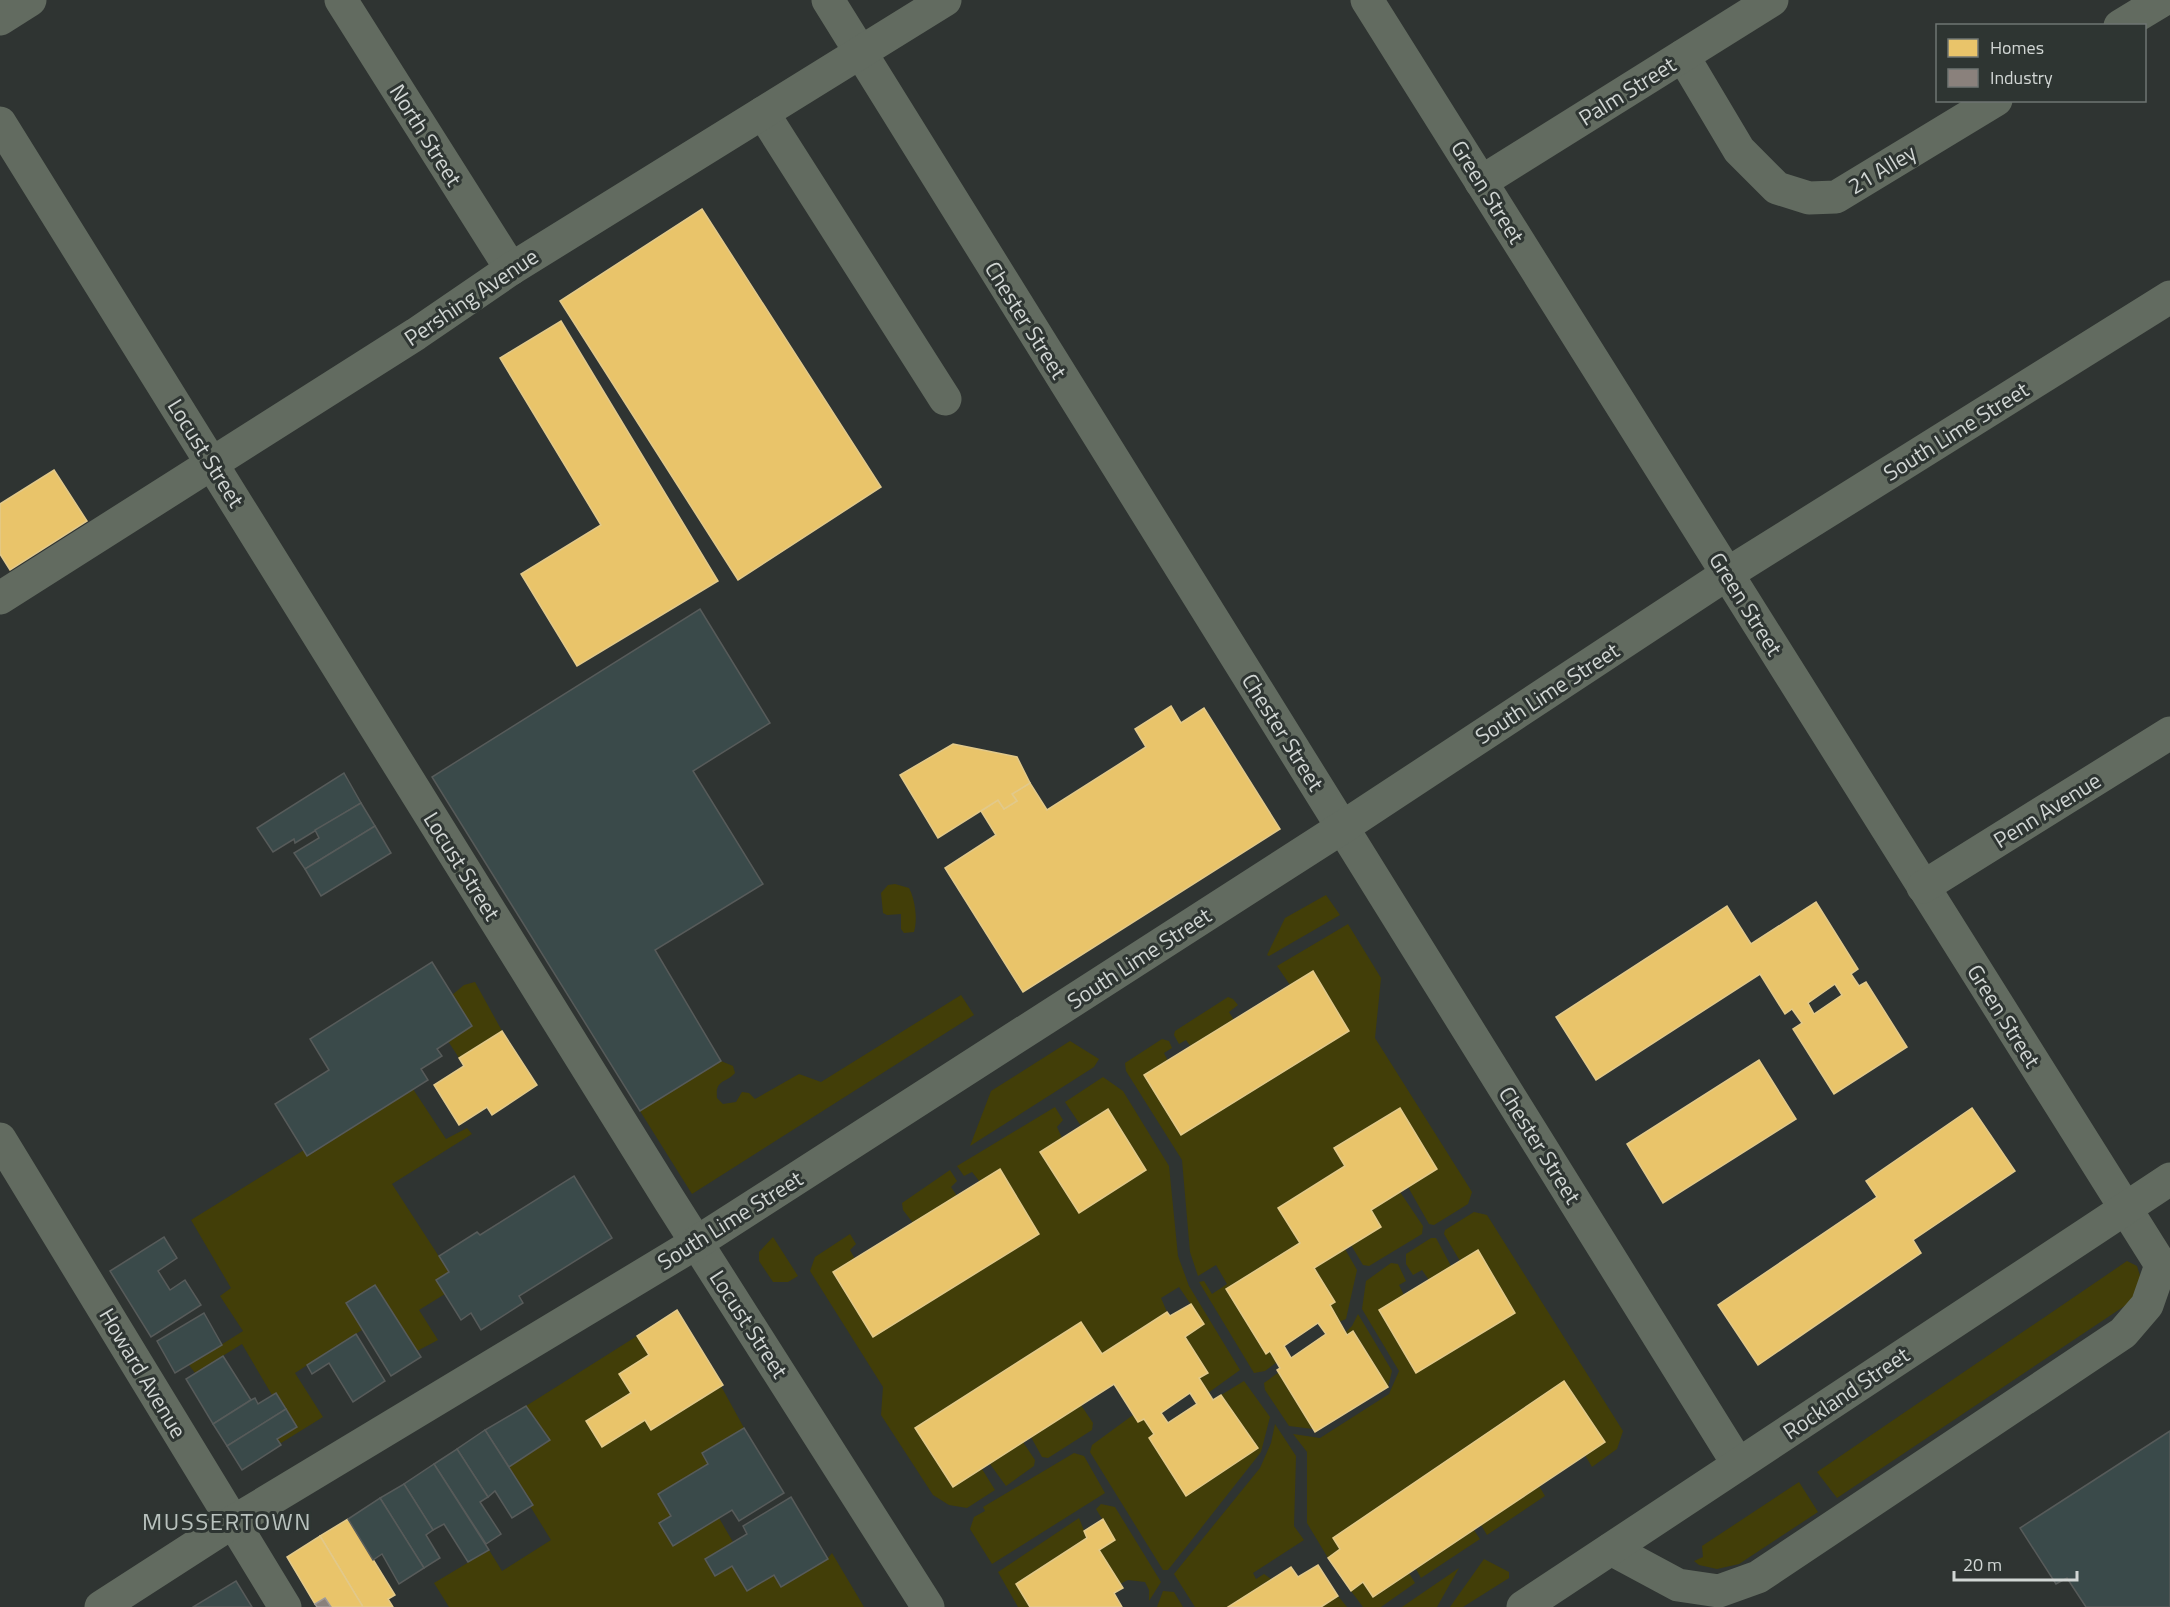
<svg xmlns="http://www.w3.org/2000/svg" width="2170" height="1607" font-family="'Titillium Web',sans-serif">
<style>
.green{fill:#423e08}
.homes{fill:#e9c46a;stroke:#e2c98a;stroke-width:1.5;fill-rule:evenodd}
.industry{fill:#8a817c;stroke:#9f9a96;stroke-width:1.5}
.building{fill:#3a4a4a;stroke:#575b5a;stroke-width:1.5}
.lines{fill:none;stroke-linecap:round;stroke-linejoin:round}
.minor{stroke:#626b60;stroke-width:33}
.labels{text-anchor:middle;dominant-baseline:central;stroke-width:6;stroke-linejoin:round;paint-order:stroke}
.street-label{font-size:22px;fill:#d1d6d4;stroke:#2e3532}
.neighbourhood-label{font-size:24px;letter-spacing:1.5px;fill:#b9c2be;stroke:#2e3532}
</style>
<rect width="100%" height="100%" fill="#2f3432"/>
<g class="green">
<path d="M895,884L909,888C915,899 918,920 914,932L904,933L901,929V914L887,915L883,913L881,893L888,885Z"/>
<polygon points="1326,895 1340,915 1269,956 1267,955 1285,918"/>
<polygon points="1348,924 1381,978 1375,1038 1472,1192 1468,1204 1434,1225 1429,1224 1408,1187 1437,1169 1400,1108 1334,1148 1345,1166 1278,1208 1300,1243 1266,1354 1270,1351 1277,1362 1265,1371 1254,1373 1199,1282 1204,1281 1212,1294 1227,1284 1216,1265 1198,1276 1190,1252 1182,1160 1126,1071 1125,1063 1162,1039 1169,1041 1172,1048 1164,1053 1168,1061 1181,1135 1349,1031 1313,971 1290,985 1277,966"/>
<polygon points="475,982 502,1031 459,1058 448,1041 452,995 464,985"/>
<path d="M961,995L974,1015L692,1194L640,1111L721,1061L733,1066L735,1073C725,1084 715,1079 717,1098L723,1104L736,1102L742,1092L749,1093L755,1099L799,1074L821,1082Z"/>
<polygon points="1228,997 1233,999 1238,1005 1229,1012 1234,1020 1191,1047 1186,1040 1179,1044 1174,1035 1175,1031"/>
<polygon points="1070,1041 1099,1059 1094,1067 970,1146 991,1091"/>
<polygon points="1103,1077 1123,1091 1169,1166 1178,1256 1189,1286 1240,1370 1208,1393 1199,1378 1208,1373 1185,1337 1204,1324 1179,1287 1161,1298 1167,1312 1102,1354 1081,1322 916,1428 953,1487 982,1469 995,1490 967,1508 949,1505 933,1495 881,1415 883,1387 810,1271 815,1257 850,1234 856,1244 850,1250 855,1259 833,1273 873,1337 1039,1234 1000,1170 980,1182 972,1172 964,1176 957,1166 1055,1107 1063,1120 1057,1127 1062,1138 1040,1152 1079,1212 1146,1170 1108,1109 1081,1126 1065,1102"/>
<polygon points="413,1089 446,1139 467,1128 472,1134 392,1184 449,1272 445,1294 419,1310 438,1340 417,1351 375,1285 346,1303 362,1330 295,1373 323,1417 281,1443 277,1439 297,1427 276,1393 272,1395 242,1344 195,1373 189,1365 243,1331 220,1296 231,1288 191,1220 304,1150 308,1156"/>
<polygon points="950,1170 957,1181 951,1187 957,1196 913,1223 903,1210 902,1203"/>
<polygon points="1400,1192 1423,1226 1422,1234 1369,1266 1363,1265 1351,1245 1381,1227 1371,1210"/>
<polygon points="1474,1212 1487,1215 1623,1431 1617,1449 1592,1467 1585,1455 1605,1442 1564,1382 1333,1538 1340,1549 1328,1558 1307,1523 1307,1452 1293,1434 1320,1438 1389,1394 1399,1371 1362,1309 1366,1281 1391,1263 1398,1264 1406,1281 1399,1285 1404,1295 1379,1310 1416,1373 1515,1313 1478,1250 1460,1261 1444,1234 1445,1230"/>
<polygon points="773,1237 798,1276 788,1282 773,1282 759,1261 759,1252"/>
<polygon points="1431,1238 1436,1238 1451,1266 1429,1280 1422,1270 1413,1275 1406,1264 1406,1254"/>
<polygon points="1345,1249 1357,1270 1346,1319 1339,1322 1330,1305 1335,1302 1314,1268"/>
<polygon points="2127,1261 2137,1266 2143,1285 2138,1297 1837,1498 1817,1472"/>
<polygon points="1358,1314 1392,1371 1388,1387 1354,1331 1347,1335 1346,1332 1352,1326"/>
<polygon points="637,1336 649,1355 619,1374 631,1393 586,1421 602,1447 645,1420 652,1430 721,1386 744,1428 702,1453 708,1464 658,1494 671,1516 659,1523 673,1546 719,1518 733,1542 705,1560 715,1576 732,1566 747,1591 774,1575 781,1587 827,1559 832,1553 864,1607 449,1607 434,1583 489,1550 502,1571 551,1540 530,1506 533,1504 509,1467 550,1440 526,1406"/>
<polygon points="1279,1372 1313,1429 1289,1426 1265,1390 1264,1383"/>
<polygon points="1244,1381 1270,1417 1261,1452 1168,1570 1163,1570 1090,1452 1092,1445 1133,1415 1138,1422 1144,1419 1154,1434 1149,1438 1186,1496 1257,1448 1221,1395"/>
<polygon points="1081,1405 1093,1423 1092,1430 1048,1458 1042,1457 1031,1437"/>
<polygon points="1275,1424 1296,1456 1294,1526 1304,1540 1253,1573 1256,1579 1264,1574 1271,1579 1228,1607 1195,1607 1174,1574 1260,1468 1271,1443"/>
<polygon points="1023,1442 1035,1460 1034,1466 1006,1486 990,1464"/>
<polygon points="1074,1453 1084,1456 1105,1493 992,1564 970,1529 974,1517 985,1511 983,1507"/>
<polygon points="1799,1482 1818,1512 1739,1564 1717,1569 1699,1565 1694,1561 1703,1557 1702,1546"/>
<polygon points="1539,1486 1545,1496 1487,1535 1481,1525"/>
<polygon points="1101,1504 1115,1507 1161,1582 1149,1601 1149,1590 1145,1582 1128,1580 1120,1584 1099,1550 1115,1540 1096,1509"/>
<polygon points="1079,1518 1087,1538 1016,1584 1030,1607 1018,1607 998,1572"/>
<polygon points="1474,1530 1480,1539 1421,1578 1416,1569"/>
<polygon points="1484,1559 1509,1572 1509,1578 1463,1607 1450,1607"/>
<polygon points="1459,1568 1437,1607 1402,1607"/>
<polygon points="1409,1573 1415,1583 1381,1607 1363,1607 1351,1591 1363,1582 1374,1597"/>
<polygon points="1163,1591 1174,1592 1183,1607 1157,1607"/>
<polygon points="1338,1596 1347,1607 1321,1607"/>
</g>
<g class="homes">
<polygon points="702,209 881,487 738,580 560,301"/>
<polygon points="561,321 718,581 577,666 521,574 601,525 500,358"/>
<polygon points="54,470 87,521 10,570 0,554 0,504"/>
<polygon points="1171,706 1181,723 1204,708 1280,829 1023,992 945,868 996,835 981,811 998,800 1004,809 1017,801 1012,794 1030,783 1047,810 1146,747 1135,729"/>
<polygon points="953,744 1017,757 1030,783 1012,794 1017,801 1004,809 998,800 938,838 900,775"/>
<path d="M1816,902L1858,969L1851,974L1859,986L1866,982L1907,1047L1834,1094L1793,1029L1802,1023L1792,1009L1785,1014L1760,974L1596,1080L1556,1017L1727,906L1751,944ZM1835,984L1842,995L1814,1014L1808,1003Z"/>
<polygon points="1313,971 1349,1031 1181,1135 1144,1075"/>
<polygon points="502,1031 537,1085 492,1115 487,1107 459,1125 434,1085 464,1066 459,1058"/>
<polygon points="1759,1060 1796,1119 1663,1203 1627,1144"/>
<path d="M1400,1108L1437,1169L1371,1210L1381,1227L1314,1268L1335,1302L1330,1305L1347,1335L1353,1331L1388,1387L1315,1432L1277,1370L1280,1368L1270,1351L1266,1354L1226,1289L1300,1243L1278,1208L1345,1166L1334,1148ZM1318,1323L1326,1334L1291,1358L1284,1346Z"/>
<polygon points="1972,1108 2015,1171 1913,1240 1921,1253 1758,1365 1718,1305 1877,1197 1866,1181"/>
<polygon points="1108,1109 1146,1170 1079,1213 1040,1152"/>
<polygon points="1000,1169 1039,1234 873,1337 833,1272"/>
<polygon points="1478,1250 1515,1313 1416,1373 1379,1310"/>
<path d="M1191,1304L1204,1324L1185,1337L1208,1373L1199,1378L1213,1400L1221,1395L1258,1448L1186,1496L1149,1438L1154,1434L1144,1419L1138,1422L1114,1384L953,1487L915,1428L1081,1322L1102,1354L1167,1312L1170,1316ZM1190,1393L1197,1404L1168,1423L1161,1413Z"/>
<polygon points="677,1310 723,1385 651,1430 645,1420 602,1447 586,1421 631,1393 619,1374 649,1355 637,1336"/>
<polygon points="1564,1381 1605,1442 1373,1597 1363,1582 1351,1591 1328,1558 1340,1549 1333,1538"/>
<polygon points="348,1519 395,1595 388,1599 393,1607 363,1607 320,1536"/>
<polygon points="1103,1519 1115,1540 1099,1550 1123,1588 1114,1593 1122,1607 1030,1607 1016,1584 1087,1538 1084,1531"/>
<polygon points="320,1536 363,1607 331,1607 325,1598 315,1604 287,1557"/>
<polygon points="1318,1565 1338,1596 1321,1607 1228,1607 1291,1567 1298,1577"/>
</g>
<polygon class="industry" points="325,1598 331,1607 317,1607 315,1604"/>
<g class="building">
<polygon points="700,609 770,723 693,771 763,884 655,950 721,1061 640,1111 432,777"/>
<polygon points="344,773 361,803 295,843 294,839 273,852 257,828"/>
<polygon points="361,803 375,826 305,869 294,853 319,838 315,830"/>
<polygon points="375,826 391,853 321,896 305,869"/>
<polygon points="432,962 472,1026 437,1049 442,1056 421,1069 428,1080 307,1156 275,1104 329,1070 310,1039"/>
<polygon points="574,1176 612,1238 519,1296 523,1303 481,1330 471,1313 461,1320 436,1280 449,1272 439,1256 477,1232 480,1235"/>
<polygon points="164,1237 177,1258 158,1271 170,1290 185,1280 201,1305 151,1337 110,1271"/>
<polygon points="375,1285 421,1357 391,1376 346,1303"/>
<polygon points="204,1313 222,1345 175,1373 157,1341"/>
<polygon points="356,1334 385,1381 353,1402 329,1363 312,1374 307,1365"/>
<polygon points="223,1356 251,1400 213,1424 186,1379"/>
<polygon points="276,1393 286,1409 227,1446 213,1424 251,1400 255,1398 258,1404"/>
<polygon points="526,1406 550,1440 509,1467 485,1430"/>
<polygon points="286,1409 297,1427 277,1439 281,1445 242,1470 227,1446"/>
<polygon points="744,1428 784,1493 739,1521 732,1510 673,1546 659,1523 671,1516 658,1494 708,1464 702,1453"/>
<polygon points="485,1430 533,1505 512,1518 495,1491 488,1497 457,1449"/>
<polygon points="2170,1431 2170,1607 2086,1607 2067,1578 2056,1584 2020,1528"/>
<polygon points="457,1449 488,1497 480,1502 501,1534 486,1544 434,1464"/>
<polygon points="434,1464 489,1550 468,1562 444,1524 433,1530 404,1484"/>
<polygon points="404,1484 433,1530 426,1535 440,1558 424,1568 380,1498"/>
<polygon points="791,1497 828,1559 781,1587 774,1575 747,1591 732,1566 715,1576 705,1559 747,1534 743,1526"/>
<polygon points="380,1498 424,1568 399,1584 382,1554 373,1560 348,1519"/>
<polygon points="236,1581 252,1607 193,1607"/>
</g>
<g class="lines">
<g class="minor">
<polyline points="341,0 511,269"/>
<polyline points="828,0 1738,1464"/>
<polyline points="1367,0 2161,1265 2147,1305 2123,1333 1758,1577 1719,1591 1678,1585 1611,1549"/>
<polyline points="0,19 30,0"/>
<polyline points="2120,26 2163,0"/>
<polyline points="1683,56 1739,150 1777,188 1809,198 1836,197 1996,100"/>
<polyline points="763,113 945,399"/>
<polyline points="0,123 670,1201 928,1607"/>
<polyline points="1481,182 1772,0"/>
<polyline points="0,598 416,334 511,269 945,0"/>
<polyline points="1923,887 2170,733"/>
<polyline points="0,1139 285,1607"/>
<polyline points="101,1607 233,1522 696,1243 1343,827 1727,574 2170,297"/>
<polyline points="1523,1607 2170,1179"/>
</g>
</g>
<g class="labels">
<g class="street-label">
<text transform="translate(1627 91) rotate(-32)">Palm Street</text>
<text transform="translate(426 135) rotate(58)">North Street</text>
<text transform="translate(1882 169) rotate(-31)">21 Alley</text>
<text transform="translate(1488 192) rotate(58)">Green Street</text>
<text transform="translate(471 297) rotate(-34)">Pershing Avenue</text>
<text transform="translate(1026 320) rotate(58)">Chester Street</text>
<text transform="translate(1956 431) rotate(-32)">South Lime Street</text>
<text transform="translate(206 453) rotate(58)">Locust Street</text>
<text transform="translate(1746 604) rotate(58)">Green Street</text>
<text transform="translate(1547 693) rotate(-33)">South Lime Street</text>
<text transform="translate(1283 732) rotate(58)">Chester Street</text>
<text transform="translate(2047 810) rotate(-32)">Penn Avenue</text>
<text transform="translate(462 866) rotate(58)">Locust Street</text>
<text transform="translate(1139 958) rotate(-33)">South Lime Street</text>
<text transform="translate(2004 1016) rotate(58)">Green Street</text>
<text transform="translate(1540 1145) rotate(58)">Chester Street</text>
<text transform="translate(730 1220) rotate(-32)">South Lime Street</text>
<text transform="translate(749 1324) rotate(57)">Locust Street</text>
<text transform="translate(143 1373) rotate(59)">Howard Avenue</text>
<text transform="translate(1846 1393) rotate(-34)">Rockland Street</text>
</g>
<g class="neighbourhood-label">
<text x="227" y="1521">MUSSERTOWN</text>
</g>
</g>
<rect x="1936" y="24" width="210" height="78" fill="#2e3532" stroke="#6f7573" stroke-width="1.5"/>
<rect x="1948" y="39" width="30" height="18" fill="#e9c46a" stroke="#6f7573" stroke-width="1.5"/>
<text x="1990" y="54" font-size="18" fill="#d1d6d4">Homes</text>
<rect x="1948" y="69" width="30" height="18" fill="#8a817c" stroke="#6f7573" stroke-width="1.5"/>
<text x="1990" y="84" font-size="18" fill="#d1d6d4">Industry</text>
<path d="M1954 1571v9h123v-9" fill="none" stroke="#d1d6d4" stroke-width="3"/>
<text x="1963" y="1571" font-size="18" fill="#d1d6d4" stroke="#2e3532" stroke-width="4.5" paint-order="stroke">20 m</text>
</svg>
